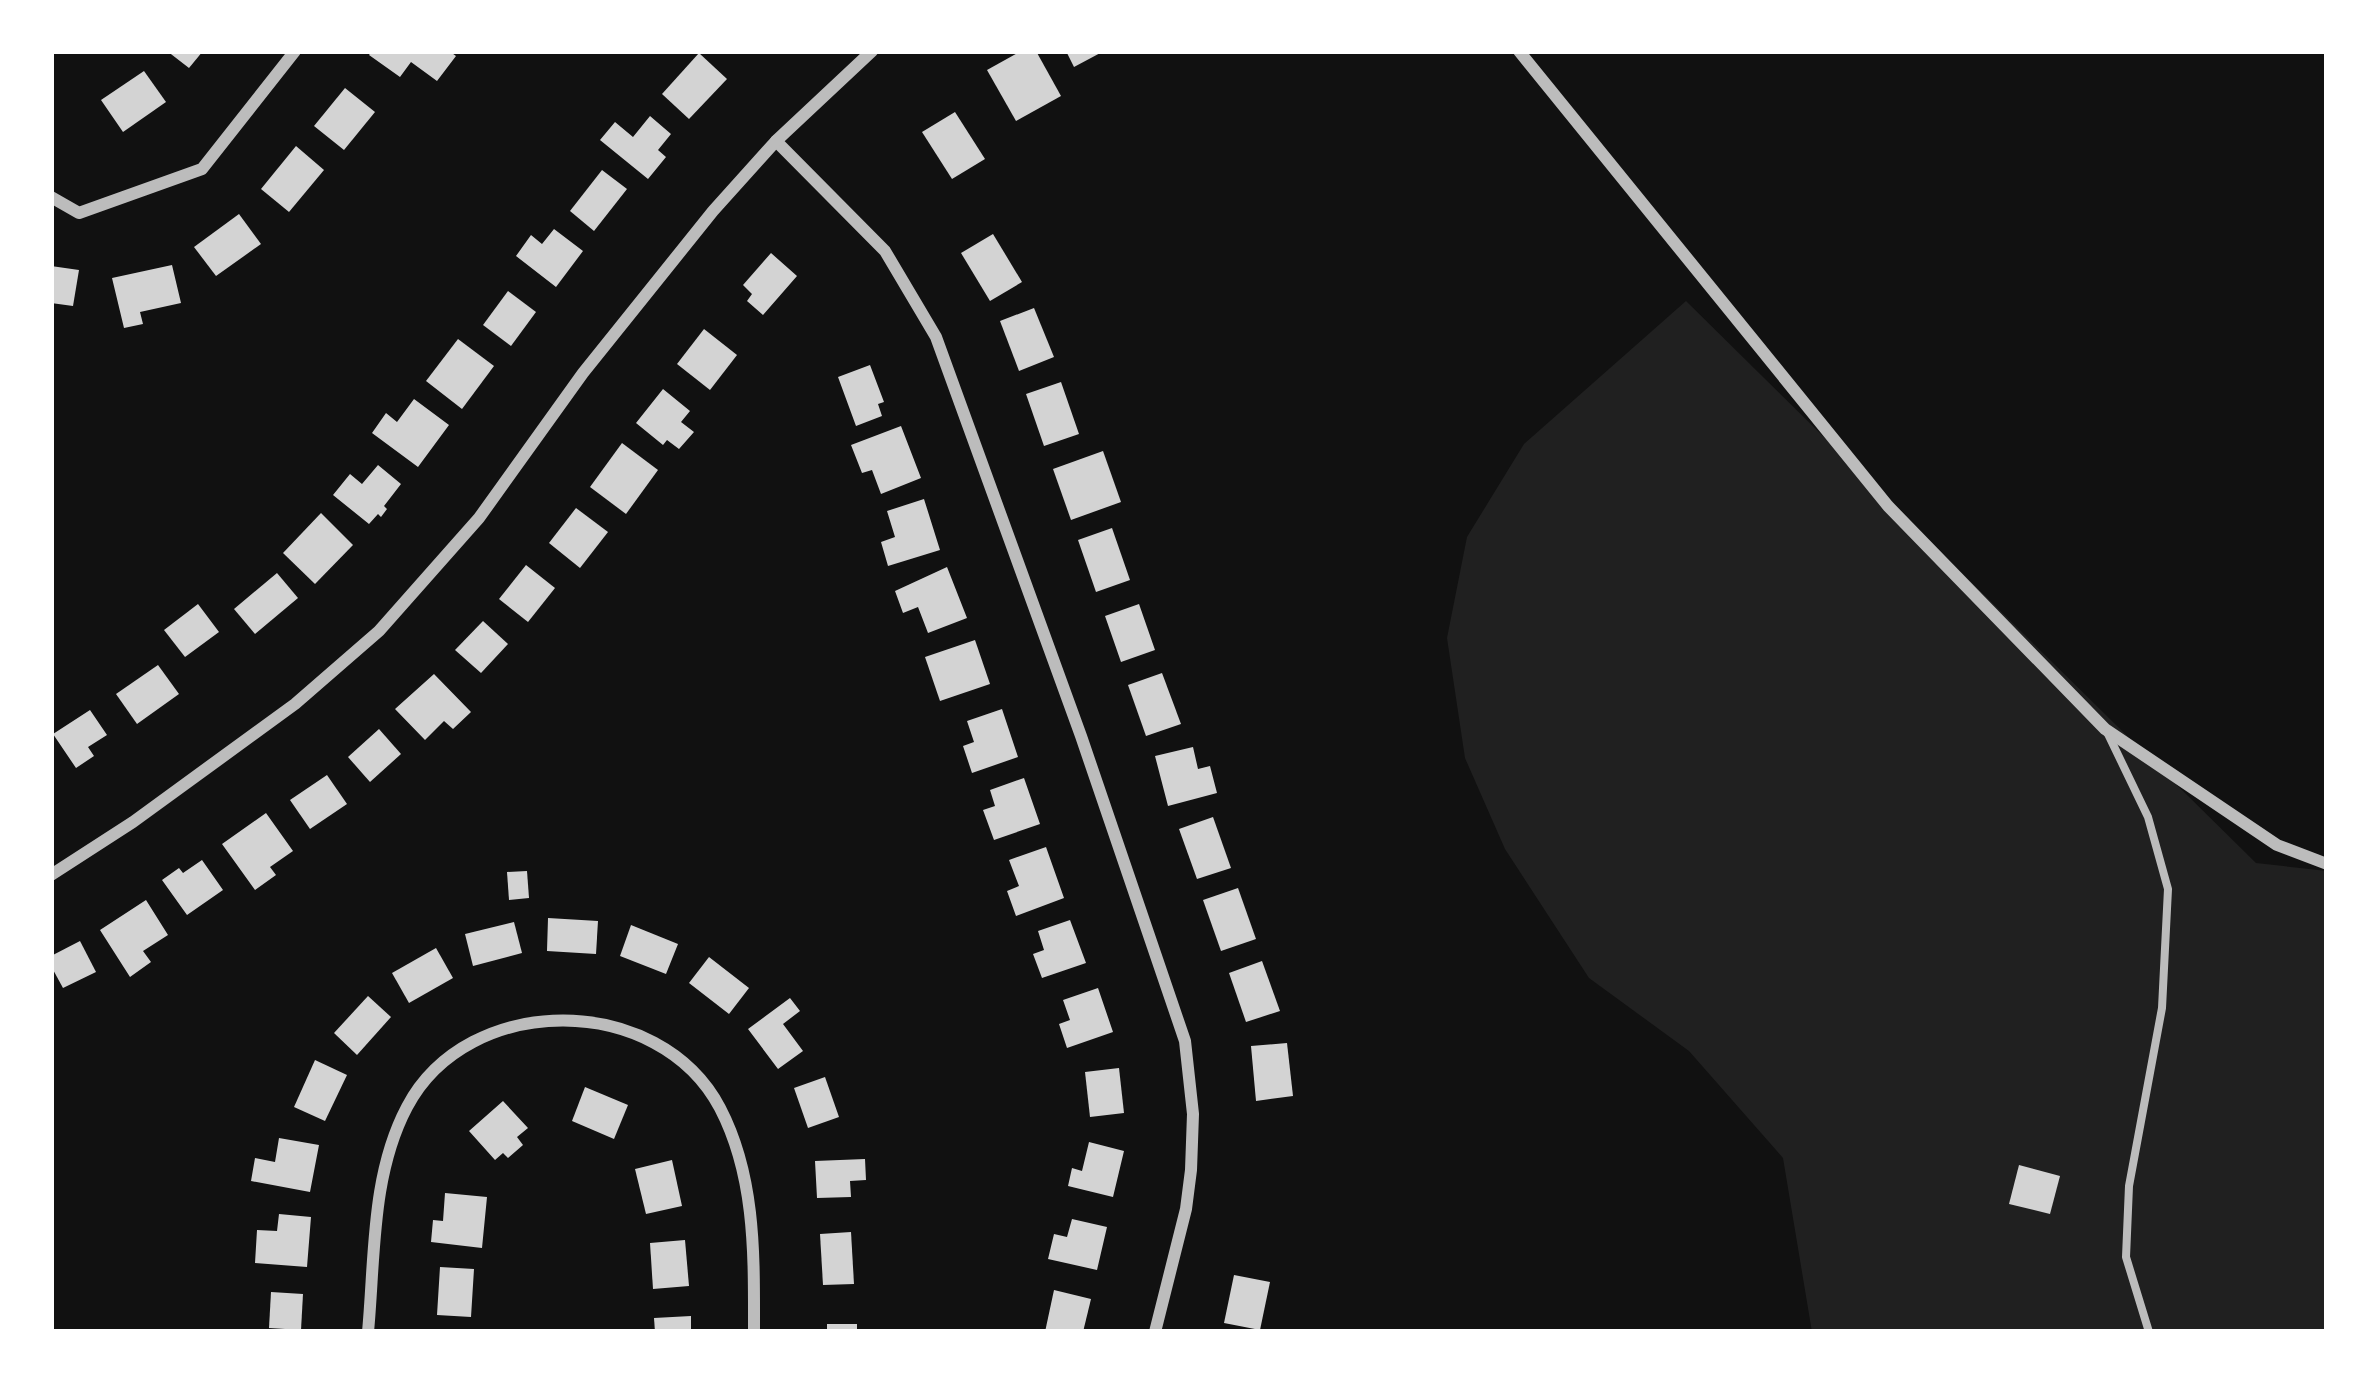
<svg xmlns="http://www.w3.org/2000/svg" width="2378" height="1383" font-family="Georgia,serif">
<style>
.green{fill:#202020}
.building{fill:#d3d3d3}
.lines{fill:none;stroke-linecap:round;stroke-linejoin:round}
.service{stroke:#bcbcbc;stroke-width:8}
.minor{stroke:#bcbcbc;stroke-width:12}
</style>
<rect width="100%" height="100%" fill="#111"/>
<polygon class="green" points="1686,301 2256,863 2327,871 2327,1332 1812,1332 1783,1158 1689,1051 1589,978 1505,849 1465,758 1447,638 1467,537 1524,444"/>
<g class="building">
<polygon points="167,51 203,51 189,68"/>
<polygon points="372,51 449,51 456,56 437,81 411,62 400,77 369,55"/>
<polygon points="1021,51 1036,51 1061,96 1016,121 987,70"/>
<polygon points="1066,51 1104,51 1074,67"/>
<polygon points="699,53 727,79 689,119 662,94"/>
<polygon points="144,71 166,102 123,132 101,100"/>
<polygon points="345,88 375,112 344,150 314,126"/>
<polygon points="955,112 985,159 952,179 922,132"/>
<polygon points="650,116 671,134 658,150 666,157 648,179 600,140 615,122 633,137"/>
<polygon points="296,146 324,170 289,212 261,189"/>
<polygon points="602,170 627,189 594,231 570,211"/>
<polygon points="239,214 261,244 216,276 194,247"/>
<polygon points="554,229 583,251 556,287 516,256 531,235 542,244"/>
<polygon points="993,234 1022,282 990,301 961,253"/>
<polygon points="771,253 797,276 763,315 747,301 752,294 743,285"/>
<polygon points="172,265 181,303 140,312 143,324 124,328 112,278"/>
<polygon points="51,266 79,270 73,306 51,303"/>
<polygon points="508,291 536,312 511,346 483,325"/>
<polygon points="1034,308 1054,357 1019,371 1000,321"/>
<polygon points="704,329 737,355 710,390 677,364"/>
<polygon points="458,339 494,366 462,409 426,381"/>
<polygon points="870,365 884,402 878,404 882,416 856,426 838,377"/>
<polygon points="1061,382 1079,434 1044,446 1026,394"/>
<polygon points="663,389 690,411 681,422 694,432 679,449 667,440 663,445 636,423"/>
<polygon points="414,399 449,425 418,467 372,433 386,413 397,422"/>
<polygon points="901,426 921,478 881,494 872,470 862,473 851,445"/>
<polygon points="622,443 658,470 626,514 590,487"/>
<polygon points="1103,451 1121,502 1071,520 1053,469"/>
<polygon points="378,465 401,484 384,506 387,509 381,517 378,514 369,524 333,495 350,474 362,484"/>
<polygon points="924,499 940,550 888,566 881,542 895,537 887,511"/>
<polygon points="576,508 608,532 580,568 549,543"/>
<polygon points="321,513 353,545 315,584 283,553"/>
<polygon points="1112,528 1130,580 1096,592 1078,540"/>
<polygon points="526,565 555,588 528,622 499,599"/>
<polygon points="947,567 967,618 928,633 918,607 903,613 895,591"/>
<polygon points="277,573 298,598 255,634 234,609"/>
<polygon points="198,604 219,632 185,657 164,630"/>
<polygon points="1139,604 1155,650 1121,662 1105,616"/>
<polygon points="483,621 508,644 481,673 455,650"/>
<polygon points="975,640 990,684 940,701 925,657"/>
<polygon points="158,665 179,694 137,724 116,694"/>
<polygon points="1162,673 1181,724 1146,736 1128,685"/>
<polygon points="434,674 471,712 453,729 444,721 425,740 395,709"/>
<polygon points="1002,709 1018,757 972,773 963,746 974,742 967,721"/>
<polygon points="90,710 107,735 88,747 94,756 76,768 53,734"/>
<polygon points="379,729 401,754 370,782 348,757"/>
<polygon points="1193,747 1198,769 1210,766 1217,793 1168,806 1155,756"/>
<polygon points="327,775 347,804 310,829 290,800"/>
<polygon points="1024,778 1040,824 994,840 983,810 995,806 990,790"/>
<polygon points="266,813 293,851 270,867 276,875 255,890 222,844"/>
<polygon points="1213,817 1231,868 1197,879 1179,829"/>
<polygon points="1046,847 1064,898 1016,916 1007,891 1019,886 1009,860"/>
<polygon points="202,860 223,890 187,915 162,880 179,868 183,873"/>
<polygon points="527,871 529,898 509,900 507,872"/>
<polygon points="1238,888 1256,939 1221,951 1203,900"/>
<polygon points="146,900 168,935 143,951 151,962 130,977 100,930"/>
<polygon points="548,918 598,921 596,954 547,951"/>
<polygon points="1070,920 1086,963 1042,978 1033,954 1044,950 1038,931"/>
<polygon points="514,922 522,953 473,966 465,934"/>
<polygon points="631,925 678,944 666,974 620,956"/>
<polygon points="80,941 96,972 63,988 51,966 51,956"/>
<polygon points="436,948 453,978 409,1003 392,973"/>
<polygon points="709,957 749,988 729,1014 689,983"/>
<polygon points="1262,961 1280,1011 1246,1022 1229,973"/>
<polygon points="1098,988 1113,1032 1067,1048 1059,1024 1070,1020 1063,1000"/>
<polygon points="368,996 391,1017 357,1055 334,1033"/>
<polygon points="790,998 800,1011 783,1024 803,1051 778,1069 748,1029"/>
<polygon points="1287,1043 1293,1096 1256,1101 1251,1046"/>
<polygon points="315,1060 347,1075 325,1121 294,1107"/>
<polygon points="1119,1068 1124,1113 1090,1117 1085,1072"/>
<polygon points="825,1077 839,1117 808,1128 794,1088"/>
<polygon points="585,1087 628,1105 614,1139 572,1121"/>
<polygon points="503,1101 528,1128 517,1137 523,1145 508,1158 503,1153 495,1160 469,1131"/>
<polygon points="279,1138 319,1145 310,1192 251,1181 255,1158 275,1162"/>
<polygon points="1089,1142 1124,1151 1113,1197 1068,1186 1072,1168 1082,1171"/>
<polygon points="865,1159 866,1180 850,1181 851,1197 817,1198 815,1161"/>
<polygon points="672,1160 682,1206 646,1214 635,1169"/>
<polygon points="2019,1165 2060,1176 2050,1214 2009,1204"/>
<polygon points="445,1193 487,1197 482,1248 431,1242 433,1220 443,1221"/>
<polygon points="279,1214 311,1217 307,1267 255,1263 257,1230 277,1231"/>
<polygon points="1072,1219 1107,1227 1097,1270 1048,1259 1054,1234 1067,1237"/>
<polygon points="851,1232 854,1284 823,1285 820,1234"/>
<polygon points="685,1240 689,1286 653,1289 650,1243"/>
<polygon points="440,1267 474,1269 471,1317 437,1315"/>
<polygon points="1234,1275 1270,1282 1260,1330 1224,1323"/>
<polygon points="1054,1290 1091,1299 1083,1332 1045,1332"/>
<polygon points="271,1292 303,1294 301,1330 269,1328"/>
<polygon points="691,1316 691,1332 655,1332 654,1318"/>
<rect x="827" y="1324" width="30" height="8"/>
</g>
<g class="lines">
<polyline class="service" points="2108,734 2148,817 2168,889 2162,1008 2129,1186 2126,1257 2149,1332"/>
<g class="minor">
<polyline points="872,51 776,141 885,251 936,337 1081,736 1185,1041 1193,1114 1191,1170 1186,1209 1155,1332"/>
<polyline points="1519,51 1888,506 2105,729 2277,845 2327,864"/>
<polyline points="51,197 79,213 202,169 295,51"/>
<polyline points="51,875 133,822 295,704 379,631 479,518 583,373 713,211 776,141"/>
<path d="M368,1332C375,1257 371,1175 407,1107C468,991 659,992 720,1108C756,1177 754,1256 754,1332"/>
</g>
</g>
<rect width="2378" height="1383" fill="none" stroke="#ffffff" stroke-width="108"/>
</svg>
